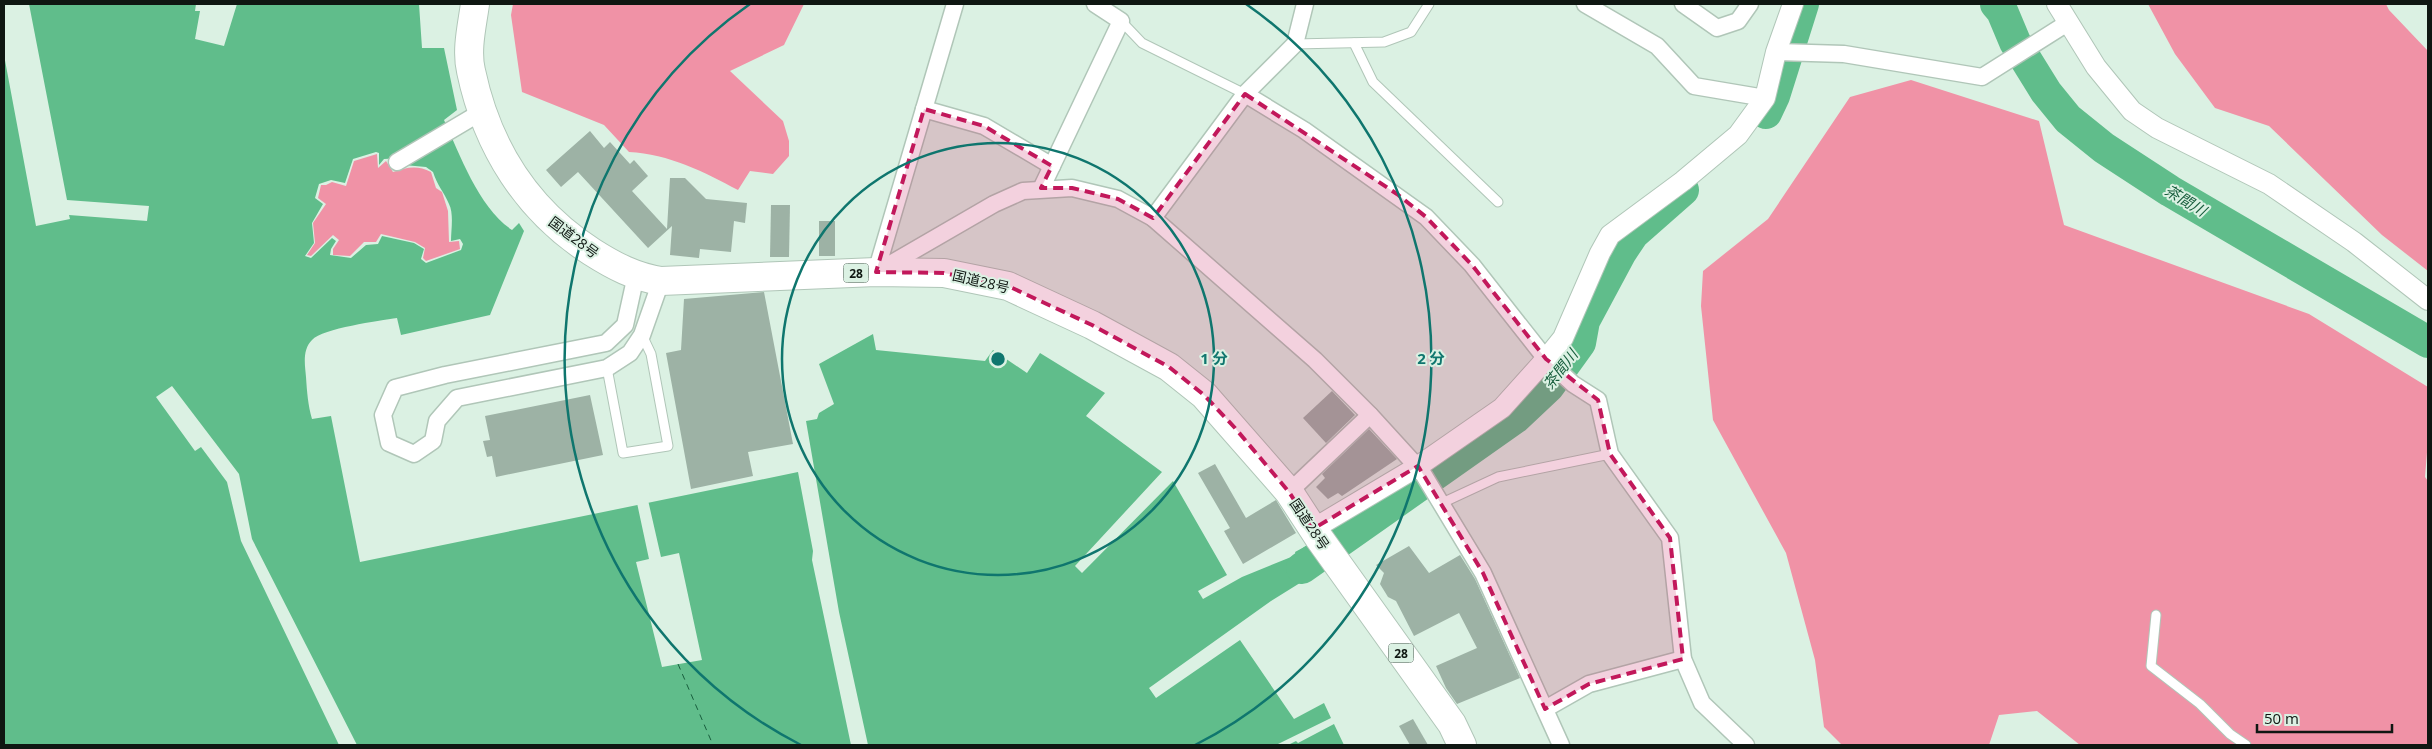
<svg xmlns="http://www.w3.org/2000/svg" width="2432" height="749" font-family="'Open Sans','Noto Sans JP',sans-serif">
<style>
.forest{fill:#f092a6}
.water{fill:#60bd8b;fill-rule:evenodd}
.pier{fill:#dbf1e3}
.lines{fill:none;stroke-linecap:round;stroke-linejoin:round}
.river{stroke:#60bd8b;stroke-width:32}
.ferry{stroke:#185e3d;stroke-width:1;stroke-dasharray:6 5;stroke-linecap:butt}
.building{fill:#9db2a5}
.service-casing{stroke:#b0c6b8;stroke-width:11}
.minor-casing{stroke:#b0c6b8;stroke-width:19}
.tertiary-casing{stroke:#b0c6b8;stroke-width:22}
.trunk-casing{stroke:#b0c6b8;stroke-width:30}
.service{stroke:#fff;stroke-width:9}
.minor{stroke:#fff;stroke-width:16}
.tertiary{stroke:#fff;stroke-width:20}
.trunk{stroke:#fff;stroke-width:28}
.marked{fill:#c2185b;fill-opacity:0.2;stroke:#c2185b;stroke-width:4;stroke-dasharray:10 6;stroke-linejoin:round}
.ring{fill:none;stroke:#0f766e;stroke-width:2.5}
.labels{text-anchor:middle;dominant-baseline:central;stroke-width:4;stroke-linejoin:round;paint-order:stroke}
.shield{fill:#dbf1e3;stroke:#4c5851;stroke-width:1}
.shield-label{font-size:12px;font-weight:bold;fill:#0f1712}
.street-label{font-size:14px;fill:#0f1712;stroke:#dbf1e3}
.water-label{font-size:15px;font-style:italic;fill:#185e3d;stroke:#dbf1e3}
.centre{fill:#0f766e;stroke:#dbf1e3;stroke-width:2.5}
.ring-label{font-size:15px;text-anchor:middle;font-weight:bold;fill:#0f766e;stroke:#dbf1e3;stroke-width:4;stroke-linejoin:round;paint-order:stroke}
</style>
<rect width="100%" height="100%" fill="#dbf1e3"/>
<g class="forest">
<path d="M513,4H804L784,45L730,71L783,121L789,141V156L773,174L750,171L738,190C704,172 669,154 629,152L604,125L522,92L511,15Z"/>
<polygon points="2148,4 2386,4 2389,10 2428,51 2428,271 2382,235 2269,126 2215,108 2175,54"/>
<polygon points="1911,80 2039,121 2064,225 2309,314 2428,387 2428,440 2425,477 2428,481 2428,745 2080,745 2037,711 1999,715 1989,745 1842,745 1824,727 1815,660 1786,553 1713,420 1701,306 1703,271 1768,219 1850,97"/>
<path d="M377,154L378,168L386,161L393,172C407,167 418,165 431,172L436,188L442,192L448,211L449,242L459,241L460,249L426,261L423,258L425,248L415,242L381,234L376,242H364L350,256L333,255V249L339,240L333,235L311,256L307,255L315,243L313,223L326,204L318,198L321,185H326L332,182L346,186L354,161Z"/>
</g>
<g class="water">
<path d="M29,4H196L195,11H200L195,39L224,46L237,4H419L422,48H444L457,110L444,120C460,155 479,208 512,230L519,223L524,231L490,315L401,335L397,318C379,321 323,328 312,340C302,350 305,365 306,377C307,392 308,405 312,419L331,416L360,562L798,472L813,551L812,560L851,745H4V55L36,226L70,219L69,215L147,221L149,206L67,200ZM376,152L379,153V165L384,159L401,158L404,165L426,167L433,172C437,185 444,192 449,204C454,214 451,230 451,241L460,239L463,244L461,250L426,263L421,259L424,249L414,243L382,236L378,244L366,245L351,258L330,255L331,249L336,241L332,238L311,258L305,256L314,243L312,223L323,204L315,198L319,184L331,180L345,183L353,159Z"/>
<polygon points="873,334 876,350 985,361 993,350 1027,373 1040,353 1105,393 1086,416 1162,472 1075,566 1082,573 1173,481 1227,575 1198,591 1203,599 1242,577 1296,555 1295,552 1308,545 1324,568 1271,601 1149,688 1156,698 1240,640 1294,719 1324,703 1331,718 1276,745 868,745 839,612 806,421 817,419 819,413 834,404 819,364"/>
<polygon points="1334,724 1344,745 1288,745 1296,741 1298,743"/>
</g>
<g class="pier">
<polygon points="172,386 239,474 252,539 357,745 339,745 241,541 227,482 201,447 195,451 156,397"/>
<polygon points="648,500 661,557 679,553 702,660 662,667 636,562 649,559 637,503"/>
</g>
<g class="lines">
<g class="river">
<polyline points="1996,4 2002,11 2015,42 2046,92 2068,119 2104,148 2170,191 2428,342"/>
<polyline points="1766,113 1774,96 1803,4"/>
<polyline points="1302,568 1515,418 1549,386 1580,343 1584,321 1621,252 1633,234 1683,190"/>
</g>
<polyline class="ferry" points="678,664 713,745"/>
</g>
<g class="building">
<polygon points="590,131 604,148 610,142 630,164 634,160 648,176 632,191 667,229 670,178 685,178 706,199 747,203 745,223 734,221 731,252 700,249 699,258 670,255 672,226 648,248 578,172 561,187 546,170"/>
<polygon points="771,205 790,205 789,257 770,257"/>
<rect x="819" y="221" width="16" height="35"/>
<polygon points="764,292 793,444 748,452 753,476 691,489 666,353 681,350 684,299"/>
<polygon points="1332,391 1355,415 1326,443 1303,418"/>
<polygon points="590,395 603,455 496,477 492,456 487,457 483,441 490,440 485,416"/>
<polygon points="1369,429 1397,459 1342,496 1338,493 1328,499 1316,487 1325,478 1322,474"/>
<polygon points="1215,464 1246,518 1276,500 1296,533 1243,564 1224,531 1230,528 1198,473"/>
<polygon points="1409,546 1429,573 1460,555 1475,579 1520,678 1457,704 1446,688 1436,666 1477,648 1459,613 1414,636 1396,601 1388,597 1380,584 1384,573 1376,565"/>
<polygon points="1413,719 1428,745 1410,745 1399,726"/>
</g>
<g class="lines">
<g class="service-casing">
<g id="service">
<polyline points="1121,21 1142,43 1245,94"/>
<polyline points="1354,43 1373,82 1498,202"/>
<polyline points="1295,44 1384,42 1411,32 1429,4"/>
<polyline points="607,368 623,453 668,446 651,354 642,335"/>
<polyline points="1442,503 1498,477 1610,454"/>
<polyline points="2156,615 2151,666 2200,704 2230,734 2246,745"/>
</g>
</g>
<g class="minor-casing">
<g id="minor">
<polyline points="1585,4 1657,46 1694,86 1765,98"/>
<polyline points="1683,4 1717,28 1738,21 1750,4"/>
<polyline points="1776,52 1844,54 1982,77 2069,22"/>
<polyline points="1245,94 1304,130 1426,217 1472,265 1546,359 1573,384 1598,400 1610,454 1670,538 1683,659 1702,703 1746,745"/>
<polyline points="924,109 984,126 1052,166"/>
<polyline points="397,162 483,111"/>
<polyline points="1041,189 1121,21 1095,4"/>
<polyline points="1153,218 1245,94 1295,44 1305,4"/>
<polyline points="880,270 994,204 1023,191 1072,188 1118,199 1153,218 1315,360 1370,415 1422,472 1483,573 1561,745"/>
<polyline points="876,272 955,4"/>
<polyline points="636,275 625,325 606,343 445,375 395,388 383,415 389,443 414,454 433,441 437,421 457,398 607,368 630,353 642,335 661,281"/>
<polyline points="1289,492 1370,415"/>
<polyline points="1545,709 1589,684 1683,659"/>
</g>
</g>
<g class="tertiary-casing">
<g id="tertiary">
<polyline points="2057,4 2096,67 2132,111 2157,128 2269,184 2354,242 2428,300"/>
<polyline points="1313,529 1417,467 1502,408 1546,359 1563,338 1600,253 1610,235 1683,181 1738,135 1765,98 1776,52 1793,4"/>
</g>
</g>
<g class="trunk-casing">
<path id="trunk" d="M475,4C472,26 466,50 471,71C487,147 527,210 592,252C614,266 635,277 661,281L876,272L944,273L1008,286L1092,325L1169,367L1204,395L1289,492L1319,538L1452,724L1462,745"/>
</g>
<use href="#service" class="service"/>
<use href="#minor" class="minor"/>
<use href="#tertiary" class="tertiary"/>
<use href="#trunk" class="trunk"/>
</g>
<path class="marked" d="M1245,94L1397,194L1426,217L1472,265L1546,359L1598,400L1610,454L1670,538L1683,659L1589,684L1545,709L1483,573L1418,466L1313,529L1289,492L1235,428L1204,395L1169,367L1092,325L1008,286L944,273L876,272L924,109L984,126L1052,166L1041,188H1072L1118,199L1153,218Z"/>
<g class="ring">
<circle cx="998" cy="359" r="216"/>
<path d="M801 745A433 433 0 0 1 750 4M1246 4A433 433 0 0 1 1195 745"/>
</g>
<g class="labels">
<g class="shield">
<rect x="843.5" y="263.5" width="25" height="19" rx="4"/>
<rect x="1388.5" y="643.5" width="25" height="19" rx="4"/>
</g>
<g class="shield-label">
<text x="856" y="273">28</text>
<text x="1401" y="653">28</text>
</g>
<g class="street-label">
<text transform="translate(574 237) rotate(37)">国道28号</text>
<text transform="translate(981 281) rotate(13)">国道28号</text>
<text transform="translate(1310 524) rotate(56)">国道28号</text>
</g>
<g class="water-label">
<text transform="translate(2186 200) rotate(31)">茶間川</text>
<text transform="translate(1560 369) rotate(-52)">茶間川</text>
</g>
</g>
<circle cx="998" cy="359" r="8" class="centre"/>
<g class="ring-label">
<text x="1214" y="364">1 分</text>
<text x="1431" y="364">2 分</text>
</g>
<rect width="2432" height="749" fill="none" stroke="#0f1712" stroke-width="10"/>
<path d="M2257 724v8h135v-8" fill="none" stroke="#0f1712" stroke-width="2.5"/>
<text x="2264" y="724" font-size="15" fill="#0f1712" stroke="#dbf1e3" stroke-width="4" paint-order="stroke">50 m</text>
</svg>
